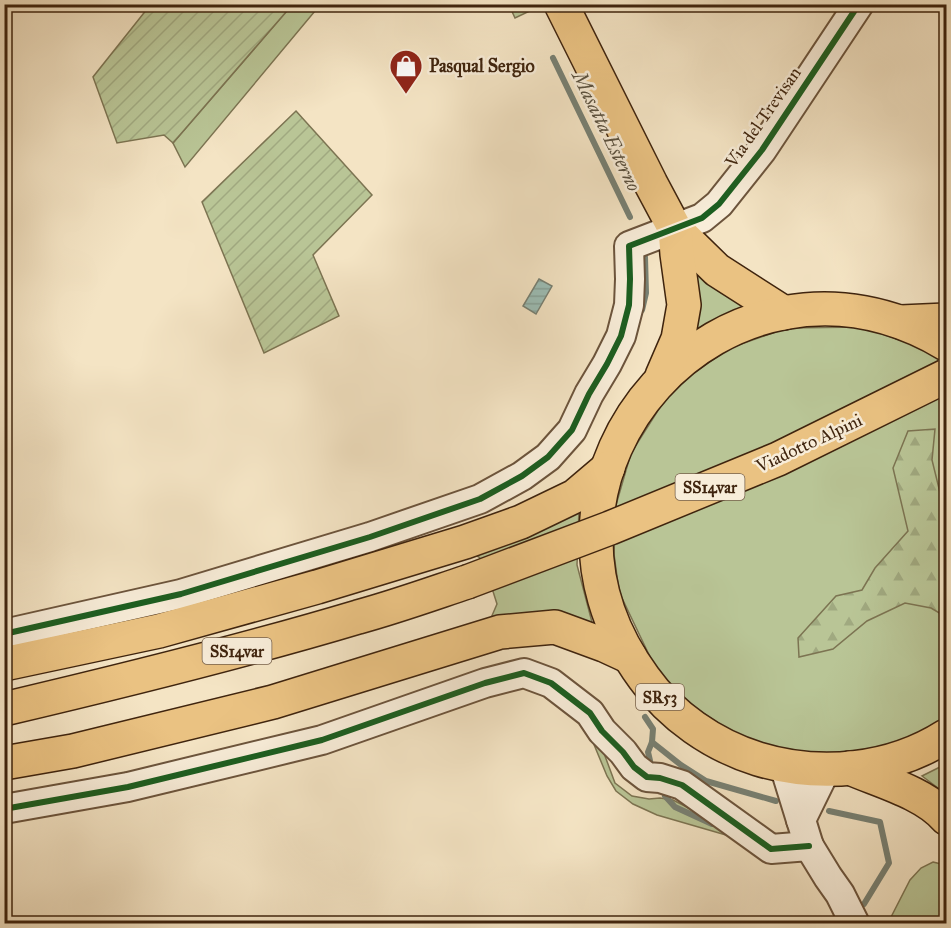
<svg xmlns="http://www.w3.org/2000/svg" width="951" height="928" font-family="'IM FELL Great Primer',serif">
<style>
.grass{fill:#b9c596;stroke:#7c7452;stroke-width:1.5}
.forest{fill:url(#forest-firs);stroke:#7c7452;stroke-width:1.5}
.garden{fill:url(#garden-furrows);stroke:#7c7452;stroke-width:1.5}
.water{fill:url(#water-rules);stroke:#778073;stroke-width:1.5}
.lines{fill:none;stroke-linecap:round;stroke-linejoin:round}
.stream{stroke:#778073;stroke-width:6}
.minor-casing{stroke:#6c543c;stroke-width:32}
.major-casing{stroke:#3f240e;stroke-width:36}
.highway-casing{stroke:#3f240e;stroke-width:36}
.minor{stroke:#f8edd9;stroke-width:28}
.major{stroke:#eac282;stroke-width:33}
.highway{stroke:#eac282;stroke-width:33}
.highway-bridge-casing{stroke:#3f240e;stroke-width:36;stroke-linecap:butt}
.highway-bridge{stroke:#eac282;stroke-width:33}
.cycleway-casing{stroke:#f8edd9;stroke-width:10}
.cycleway{stroke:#1b5e20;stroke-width:6}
.labels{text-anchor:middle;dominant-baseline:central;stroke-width:5;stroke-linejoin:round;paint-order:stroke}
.shield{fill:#f8edd9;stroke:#76604b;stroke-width:1.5}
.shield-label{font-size:16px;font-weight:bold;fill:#3f240e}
.poi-label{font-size:18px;font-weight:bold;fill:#3f240e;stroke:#f8edd9;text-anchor:start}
.street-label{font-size:18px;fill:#3f240e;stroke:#f8edd9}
.water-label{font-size:20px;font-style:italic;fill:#5b5240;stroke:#f8edd9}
</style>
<defs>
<pattern id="forest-firs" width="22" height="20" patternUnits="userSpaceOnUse" patternTransform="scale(1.5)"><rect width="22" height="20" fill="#b9c596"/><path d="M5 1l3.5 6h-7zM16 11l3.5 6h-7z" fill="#a0a980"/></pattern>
<pattern id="garden-furrows" width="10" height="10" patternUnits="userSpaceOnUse" patternTransform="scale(1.5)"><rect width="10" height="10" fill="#b9c596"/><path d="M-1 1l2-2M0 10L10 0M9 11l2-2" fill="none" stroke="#a0a980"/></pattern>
<pattern id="water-rules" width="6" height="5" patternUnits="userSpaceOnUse" patternTransform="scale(1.5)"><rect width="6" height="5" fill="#9cbeb6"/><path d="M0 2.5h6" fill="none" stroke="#87a39b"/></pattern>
</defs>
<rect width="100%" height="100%" fill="#f4e4c4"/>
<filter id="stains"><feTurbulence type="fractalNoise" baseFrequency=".00333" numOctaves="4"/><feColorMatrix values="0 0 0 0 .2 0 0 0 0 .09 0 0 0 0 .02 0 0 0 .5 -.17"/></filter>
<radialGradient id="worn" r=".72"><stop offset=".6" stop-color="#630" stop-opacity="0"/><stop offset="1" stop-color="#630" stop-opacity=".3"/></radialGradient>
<g class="grass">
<polygon points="292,5 320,5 185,167 173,143"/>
<polygon points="509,5 535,5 532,10 515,18"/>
<polygon points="696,272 720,292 746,305 697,330"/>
<polygon points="862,327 929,350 946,361 946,719 923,732 878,748 835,754 799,752 763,744 746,738 724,727 699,710 684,698 667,681 652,661 621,596 618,584 614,554 616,505 631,453 664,401 685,379 730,348 787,328"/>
<polygon points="579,509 577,565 593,626 491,618 497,604 485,566 479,557 466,551"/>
<polygon points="595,729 615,783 632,796 649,799 660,798 673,800 764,846 657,815 633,804 616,791 607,776 588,730"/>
<polygon points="946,764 946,763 946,794 922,776"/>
<polygon points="933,862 945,865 946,866 946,923 888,923 910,880 921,868"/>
</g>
<polygon class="forest" points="935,429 932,460 945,513 946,515 946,617 931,608 905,603 867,621 833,649 799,657 798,638 836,596 862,590 875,568 908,531 893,468 908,431"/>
<g class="garden">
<polygon points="151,4 292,5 173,143 164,135 117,143 93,77"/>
<polygon points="296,111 372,195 313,255 339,316 264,353 202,202"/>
</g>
<polygon class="water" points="539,279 552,286 536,314 523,306"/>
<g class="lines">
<g class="stream">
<polyline points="553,58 630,217"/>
<polyline points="642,310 646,293 645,257"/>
<polyline points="645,717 653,729 652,742 648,752 651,765"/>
<polyline points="652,742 681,765 706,781 776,801"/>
<polyline points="665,796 675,807 712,824"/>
<polyline points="829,811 880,822 889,863 864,904"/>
</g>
<g class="minor-casing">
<g id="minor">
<polyline points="4,634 181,594 370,537 480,499 522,476 548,457 572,430 589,394 607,364 621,336 629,305 630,279 629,246 702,218 719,204 762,150 859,4"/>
<polyline points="784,765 801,820 826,769"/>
<polyline points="4,809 128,787 322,740 485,683 524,673 551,683 590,713 602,731 623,752 634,767 647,777 660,778 682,785 771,849 809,846"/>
<polyline points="801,820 809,846 828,877 840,894 855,924"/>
</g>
</g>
<g class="major-casing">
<g id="major">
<polyline points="561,4 651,184 675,229 717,270 784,313"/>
<path d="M946,344C727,214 493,473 644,678C671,716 713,745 758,759C820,778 891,771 946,736"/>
<polyline points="662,376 678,339 684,305 677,254 675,229"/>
<path d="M850,768C880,781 925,793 946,818"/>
</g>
</g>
<g class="highway-casing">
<g id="highway">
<polyline points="901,322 946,320"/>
<polyline points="4,664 159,631 317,587 465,542 521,522 575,496 608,468"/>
<path d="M4,709C123,681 241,652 358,617C395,607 431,594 467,582"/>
<polyline points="4,763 73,751 273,702 500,632 555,627 604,645 630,657"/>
</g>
</g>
<use href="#minor" class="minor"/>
<use href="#major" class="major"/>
<use href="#highway" class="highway"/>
<g class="highway-bridge-casing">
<polyline id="highway-bridge" points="467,582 610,528 778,459 946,376"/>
</g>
<use href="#highway-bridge" class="highway-bridge"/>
<g class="cycleway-casing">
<g id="cycleway">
<polyline points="4,634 181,594 370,537 480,499 522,476 548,457 572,430 589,394 607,364 621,336 629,305 630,279 629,246 702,218 719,204 762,150 859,4"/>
<polyline points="4,809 128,787 322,740 485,683 524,673 551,683 590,713 602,731 623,752 634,767 647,777 660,778 682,785 771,849 809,846"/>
</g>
</g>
<use href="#cycleway" class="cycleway"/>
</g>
<defs>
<g id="shop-pin" transform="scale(1.725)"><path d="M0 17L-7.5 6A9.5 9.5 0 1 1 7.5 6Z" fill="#8f2418" stroke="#f8edd9"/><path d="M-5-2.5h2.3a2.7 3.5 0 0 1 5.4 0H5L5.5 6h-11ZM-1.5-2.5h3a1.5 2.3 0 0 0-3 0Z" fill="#fff"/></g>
</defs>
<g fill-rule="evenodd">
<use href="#shop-pin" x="406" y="66"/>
</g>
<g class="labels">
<g class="shield">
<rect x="675.5" y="474" width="69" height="26" rx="4.5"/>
<rect x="202.5" y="638" width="69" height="26" rx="4.5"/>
<rect x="636" y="684" width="48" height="26" rx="4.5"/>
</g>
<g class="shield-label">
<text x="710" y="487">SS14var</text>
<text x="237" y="651">SS14var</text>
<text x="660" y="697">SR53</text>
</g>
<g class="poi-label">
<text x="429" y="66">Pasqual Sergio</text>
</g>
<g class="street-label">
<text transform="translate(763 117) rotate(-55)">Via del Trevisan</text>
<text transform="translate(809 443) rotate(-25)">Viadotto Alpini</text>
</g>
<g class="water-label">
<text transform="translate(607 131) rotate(64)">Masatta Esterno</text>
</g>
</g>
<rect width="951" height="928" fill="none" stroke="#f4e4c4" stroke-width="24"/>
<rect x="6" y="6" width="939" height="916" fill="none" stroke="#3f240e" stroke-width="3"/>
<rect x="12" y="12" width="927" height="904" fill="none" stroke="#3f240e" stroke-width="1.5"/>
<rect width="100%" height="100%" filter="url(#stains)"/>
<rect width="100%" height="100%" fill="url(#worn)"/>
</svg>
